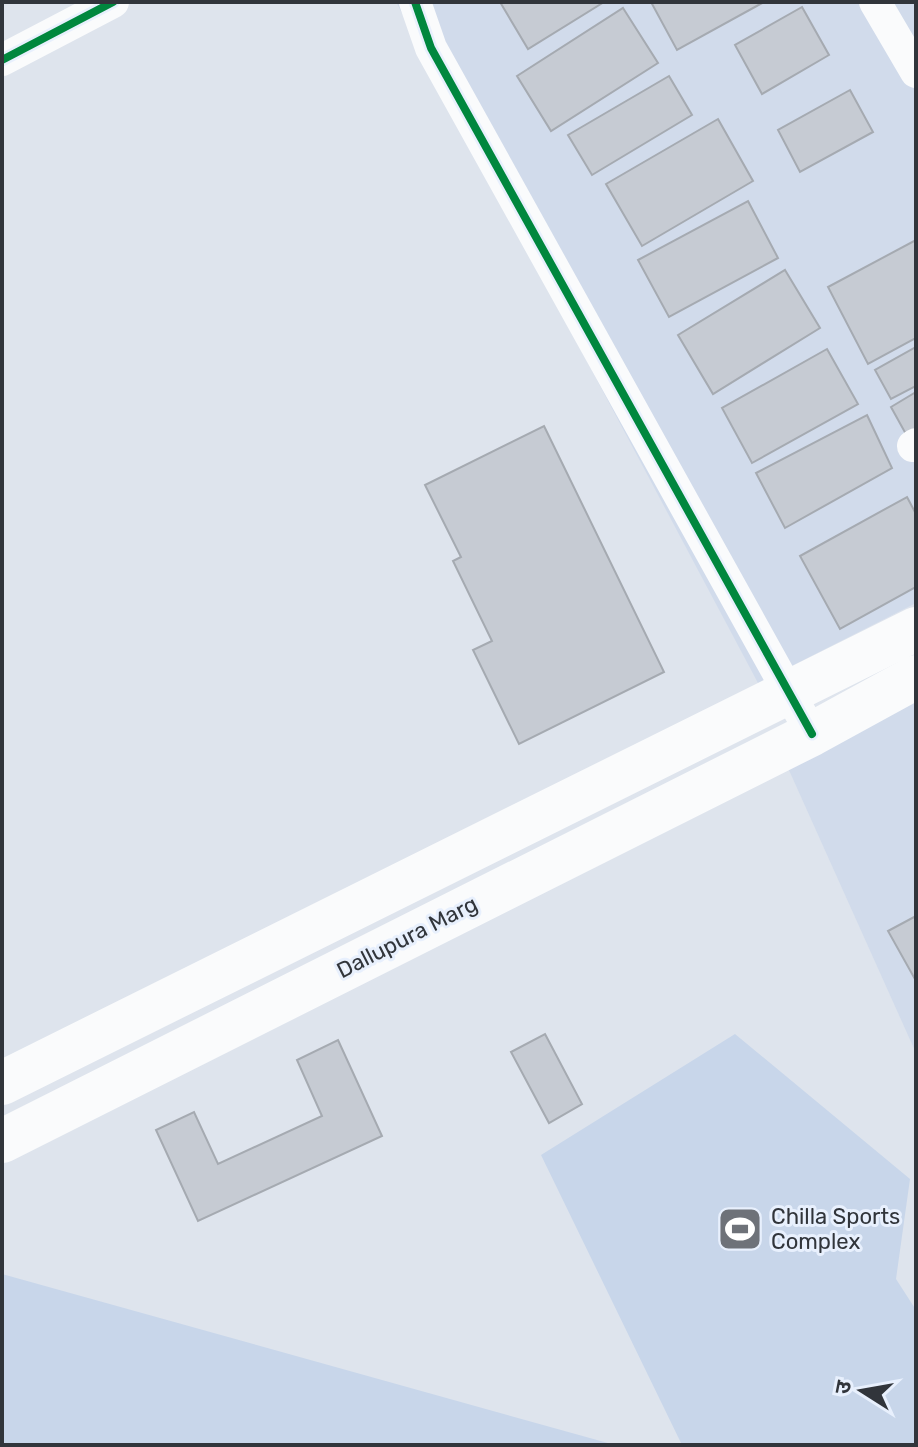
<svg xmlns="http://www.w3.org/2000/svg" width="918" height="1447" font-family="Rubik,'Noto Sans Devanagari',sans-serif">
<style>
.built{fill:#d1dbeb}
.green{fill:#c8d6ea}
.building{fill:#c6cbd3;stroke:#a5aab1;stroke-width:2}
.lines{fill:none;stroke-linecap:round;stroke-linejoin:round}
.street{stroke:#fafbfc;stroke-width:32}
.secondary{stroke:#fafbfc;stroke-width:44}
.cycleway-casing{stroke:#e8f0fd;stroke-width:13}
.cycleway{stroke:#00873e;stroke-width:8}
.labels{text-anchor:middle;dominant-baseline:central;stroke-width:6;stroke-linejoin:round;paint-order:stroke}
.street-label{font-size:22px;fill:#31353b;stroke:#e8f0fd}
.poi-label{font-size:22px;fill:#31353b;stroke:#e8f0fd;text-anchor:start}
</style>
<rect width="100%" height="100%" fill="#dee4ed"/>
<g class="built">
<polygon points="396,2 916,2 916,603 758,683"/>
<polygon points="916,691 916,1053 784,759"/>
</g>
<g class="green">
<polygon points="735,1034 910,1179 896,1279 916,1310 916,1445 682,1445 541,1155"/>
<polygon points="2,1274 615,1445 2,1445"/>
</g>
<g class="building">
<polygon points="500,2 604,2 528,49"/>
<polygon points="651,2 764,2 677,50"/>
<polygon points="802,7 829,55 762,94 735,45"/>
<polygon points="623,8 658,63 551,131 517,76"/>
<polygon points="669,76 692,115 592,175 568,135"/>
<polygon points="850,90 873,132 800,172 778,130"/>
<polygon points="718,119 753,181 642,246 606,184"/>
<polygon points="748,201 778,258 669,317 638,260"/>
<polygon points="916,240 916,338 868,364 828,287"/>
<polygon points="785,270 820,328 713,394 678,335"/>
<polygon points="916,347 916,386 891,399 875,370"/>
<polygon points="827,349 858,404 752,463 722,408"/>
<polygon points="916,392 916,431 907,436 891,407"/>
<polygon points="867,415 892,468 785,528 756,473"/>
<polygon points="544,426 664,672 519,744 473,650 492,641 453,561 461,557 425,485"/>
<polygon points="907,497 916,514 916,587 840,629 800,556"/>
<polygon points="916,916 916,981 888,931"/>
<polygon points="545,1034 582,1104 549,1123 511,1052"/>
<polygon points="338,1040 382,1136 198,1221 156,1130 194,1112 218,1164 322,1116 297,1060"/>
</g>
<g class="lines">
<g class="street">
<polyline points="415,2 431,48 812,734"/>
<polyline points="875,2 916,72"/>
<polyline points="2,60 113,2"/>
<polyline points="913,446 916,444"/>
</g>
<g class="secondary">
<polyline points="2,1083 916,629"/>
<polyline points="2,1141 812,734 916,677"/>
</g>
<g class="cycleway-casing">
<g id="cycleway">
<polyline points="415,2 431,48 812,734"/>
<polyline points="2,60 113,2"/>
</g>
</g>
<use href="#cycleway" class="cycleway"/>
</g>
<defs>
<g id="stadium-square" transform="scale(2.3)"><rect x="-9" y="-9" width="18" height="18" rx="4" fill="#6e7279" stroke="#e8f0fd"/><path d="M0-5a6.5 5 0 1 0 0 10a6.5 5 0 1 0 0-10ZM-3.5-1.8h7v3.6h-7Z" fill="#fff"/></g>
</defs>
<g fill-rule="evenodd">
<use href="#stadium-square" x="740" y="1229"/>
</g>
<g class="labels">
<g class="street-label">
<text transform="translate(407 937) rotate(-27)">Dallupura Marg</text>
</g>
<g class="poi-label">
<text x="771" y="1216">Chilla Sports<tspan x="771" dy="25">Complex</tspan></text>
</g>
</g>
<rect width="918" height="1447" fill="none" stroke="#31353b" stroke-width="8"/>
<g transform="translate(862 1391) rotate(281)" stroke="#e8f0fd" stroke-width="6" paint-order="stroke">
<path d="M0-6L14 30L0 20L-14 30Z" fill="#31353b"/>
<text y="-12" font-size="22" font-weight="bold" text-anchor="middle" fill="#31353b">उ</text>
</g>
</svg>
